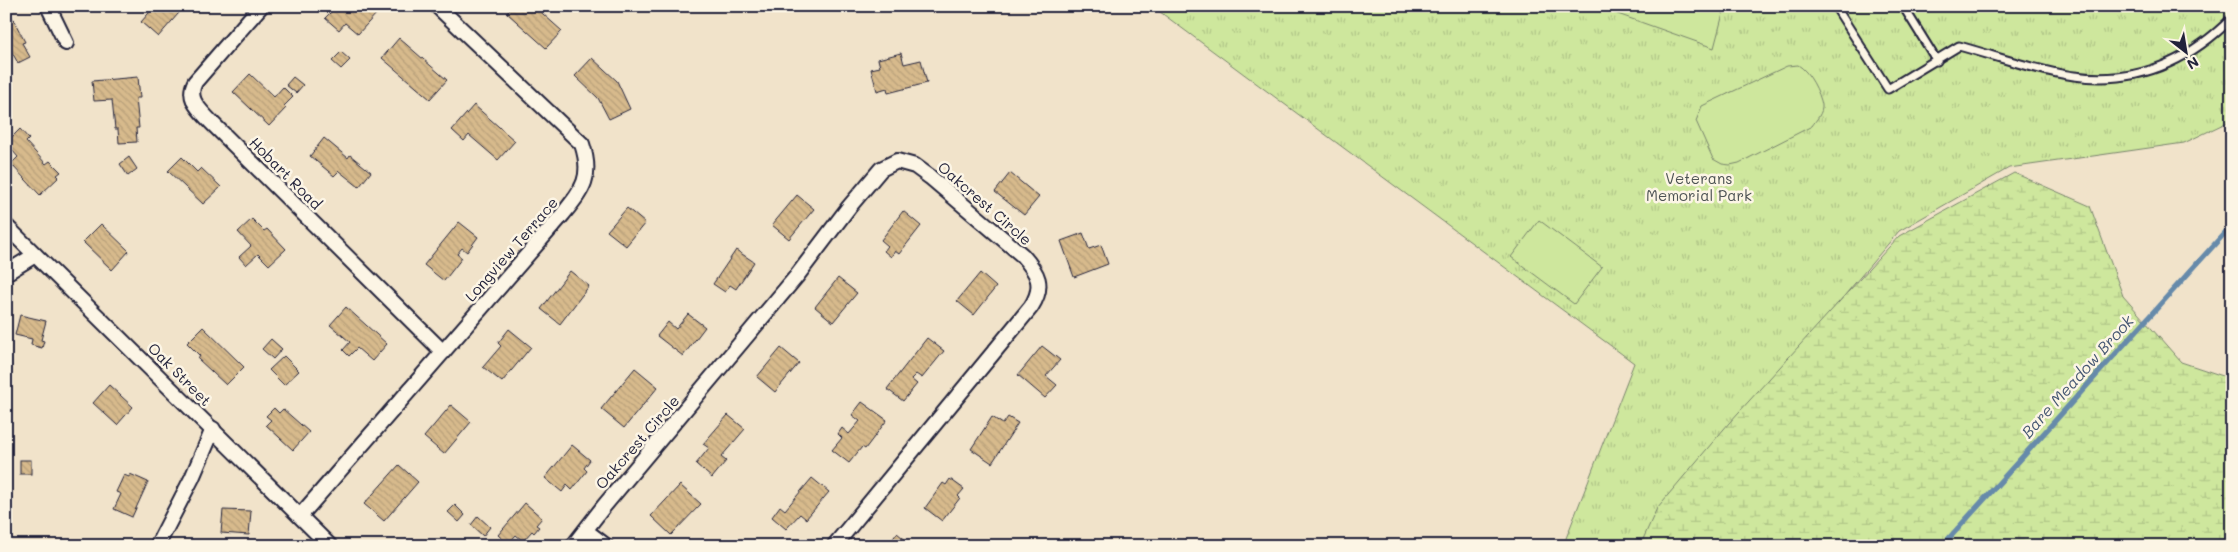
<svg xmlns="http://www.w3.org/2000/svg" width="2238" height="552" font-family="Mali,sans-serif">
<style>
.grass{fill:url(#grass-tufts);stroke:#78846c}
.wetland{fill:url(#wetland-marsh);stroke:#78846c}
.pitch{fill:#cee79d;stroke:#78846c}
.lines{fill:none;stroke-linecap:round;stroke-linejoin:round}
.stream{stroke:#668aaa;stroke-width:5.5}
.building{fill:url(#building-back-hatch);stroke:#22223b}
.lane-casing{stroke:#22223b;stroke-width:11}
.street-casing{stroke:#22223b;stroke-width:18}
.lane{stroke:#fcf5e5;stroke-width:7}
.street{stroke:#fcf5e5;stroke-width:14}
.labels{text-anchor:middle;dominant-baseline:central;stroke-width:5;stroke-linejoin:round;paint-order:stroke}
.street-label{font-size:15px;fill:#22223b;stroke:#fcf5e5}
.park-label{font-size:15px;fill:#4d5354;stroke:#fcf5e5}
.water-label{font-size:16px;font-style:italic;fill:#445672;stroke:#fcf5e5}
</style>
<defs>
<pattern id="grass-tufts" width="24" height="20" patternUnits="userSpaceOnUse" patternTransform="scale(1.25)"><rect width="24" height="20" fill="#cee79d"/><path d="M3 7l-1-3M5 7V3M7 7l1-3M15 17l-1-3M17 17v-4M19 17l1-3" fill="none" stroke="#b1c688"/></pattern>
<pattern id="wetland-marsh" width="20" height="14" patternUnits="userSpaceOnUse" patternTransform="scale(1.25)"><rect width="20" height="14" fill="#cee79d"/><path d="M1 5h8M5 5V1M11 12h8M15 12V8" fill="none" stroke="#b1c688"/></pattern>
<pattern id="building-back-hatch" width="6" height="6" patternUnits="userSpaceOnUse" patternTransform="scale(1.25)"><rect width="6" height="6" fill="#d7ba8c"/><path d="M-1 5l2 2M0 0l6 6M5-1l2 2" fill="none" stroke="#b8a07a"/></pattern>
</defs>
<rect width="100%" height="100%" fill="#f1e3ca"/>
<filter id="ink" filterUnits="userSpaceOnUse"><feTurbulence type="fractalNoise" baseFrequency=".02" numOctaves="2"/><feDisplacementMap in="SourceGraphic" scale="10" xChannelSelector="R" yChannelSelector="G"/><feConvolveMatrix kernelMatrix="1 2 1 2 8 2 1 2 1" color-interpolation-filters="sRGB"/></filter>
<g filter="url(#ink)">
<polygon class="grass" points="1152,6 2232,6 2232,120 2184,143 2009,168 1899,231 1730,431 1894,546 1563,546 1634,363"/>
<polygon class="wetland" points="2014,173 2090,206 2123,296 2181,362 2232,379 2232,546 1640,546 1657,508 1729,423 1899,236"/>
<g class="pitch">
<polygon points="1595,6 1725,6 1714,48"/>
<path d="M1798,65C1809,71 1820,93 1822,105C1823,113 1816,120 1812,126L1739,163L1730,165L1722,164L1713,159L1696,121L1702,106L1787,66Z"/>
<polygon points="1539,220 1602,267 1574,304 1511,257"/>
</g>
<g class="lines">
<polyline class="stream" points="1942,546 2232,225"/>
</g>
<g class="building">
<polygon points="155,6 185,6 158,37 141,22"/>
<polygon points="325,6 369,6 377,13 358,34 345,23 339,30 325,18 331,12"/>
<polygon points="513,6 534,6 562,31 546,48 507,13"/>
<polygon points="9,11 25,42 22,43 30,57 18,63 10,49 6,51 6,12"/>
<polygon points="399,38 447,80 430,99 382,58"/>
<polygon points="341,52 350,60 341,69 332,61"/>
<polygon points="901,53 904,64 921,60 927,83 888,93 887,88 877,91 871,69 880,67 878,59"/>
<polygon points="592,58 617,81 630,109 609,119 598,98 575,76"/>
<polygon points="250,74 274,97 283,87 293,97 284,106 286,108 269,126 233,92"/>
<polygon points="138,77 140,98 136,98 139,128 136,128 137,142 119,143 118,129 115,129 112,100 94,101 92,81"/>
<polygon points="293,77 303,85 296,93 286,85"/>
<polygon points="474,105 515,141 498,160 469,135 464,141 452,130"/>
<polygon points="20,129 29,139 26,142 46,164 50,161 61,172 57,175 59,177 40,195 11,164 18,157 6,143"/>
<polygon points="324,138 348,158 350,155 371,172 359,187 339,171 334,176 310,156"/>
<polygon points="129,157 137,169 128,176 120,164"/>
<polygon points="182,157 197,172 201,168 221,187 203,204 168,171"/>
<polygon points="1010,173 1039,197 1024,215 995,192"/>
<polygon points="797,195 814,209 789,239 772,225"/>
<polygon points="627,208 645,223 626,246 607,231"/>
<polygon points="903,211 921,226 899,254 895,251 891,257 884,251 888,246 881,240"/>
<polygon points="252,219 264,231 267,229 286,249 269,265 258,254 246,265 239,257 251,246 238,232"/>
<polygon points="459,222 478,237 467,252 462,248 457,254 462,258 444,281 424,265"/>
<polygon points="101,224 129,251 112,270 83,242"/>
<polygon points="1083,233 1089,249 1101,245 1108,264 1074,277 1061,241"/>
<polygon points="736,250 754,262 736,289 730,285 725,292 713,284"/>
<polygon points="570,271 589,286 560,324 541,309"/>
<polygon points="980,273 996,287 974,315 957,301"/>
<polygon points="838,278 857,293 833,322 815,307"/>
<polygon points="346,307 387,344 372,361 357,348 349,356 343,350 350,342 330,325"/>
<polygon points="688,314 705,327 683,356 657,336 668,322 676,329"/>
<polygon points="20,315 46,321 41,340 44,341 42,348 31,345 32,339 15,335"/>
<polygon points="203,327 244,367 226,385 198,359 200,356 187,343"/>
<polygon points="509,329 531,347 502,382 483,367 501,346 498,343"/>
<polygon points="927,338 944,351 922,378 916,374 911,379 917,384 903,401 887,389"/>
<polygon points="271,339 282,349 273,359 262,349"/>
<polygon points="1042,346 1060,360 1046,376 1057,385 1045,398 1018,375"/>
<polygon points="781,348 799,363 775,392 757,377"/>
<polygon points="284,356 299,371 284,385 269,370"/>
<polygon points="635,368 658,387 624,428 601,409"/>
<polygon points="109,385 133,407 117,425 93,403"/>
<polygon points="862,402 887,420 865,449 862,447 849,463 832,450 842,438 838,434 842,428 849,434 860,421 852,415"/>
<polygon points="451,405 471,422 444,454 424,437"/>
<polygon points="274,408 279,413 283,409 309,432 293,450 266,425 271,420 266,416"/>
<polygon points="728,415 745,429 721,457 726,461 712,478 696,464 709,448 703,444"/>
<polygon points="992,417 1003,424 1008,417 1018,423 992,463 971,449"/>
<polygon points="572,445 590,460 584,468 587,471 572,490 567,485 562,492 545,478"/>
<rect x="20" y="460" width="11" height="14"/>
<polygon points="399,465 418,482 384,521 364,504"/>
<polygon points="130,474 148,482 132,517 114,509 121,494 116,492 124,475 129,477"/>
<polygon points="812,478 829,492 806,519 800,514 786,529 772,517 780,506 785,510"/>
<polygon points="950,479 964,489 958,496 960,498 942,521 925,508 943,483 946,485"/>
<polygon points="680,485 701,504 671,535 651,516"/>
<polygon points="525,503 542,518 536,525 539,527 534,533 532,531 523,541 516,535 508,544 498,535"/>
<polygon points="455,505 465,515 459,522 448,512"/>
<polygon points="223,510 251,511 249,535 221,533"/>
<polygon points="478,516 490,527 483,536 471,525"/>
<polygon points="897,533 913,546 889,544"/>
</g>
<g class="lines">
<g class="lane-casing">
<g id="lane">
<path d="M1835,6L1888,89L1959,46C1996,56 2037,71 2074,76C2137,85 2188,62 2232,18"/>
<polyline points="1903,6 1937,61"/>
</g>
</g>
<g class="street-casing">
<g id="street">
<polyline points="48,6 66,43"/>
<path d="M261,6L195,82C186,99 200,110 211,122L443,352"/>
<polyline points="6,226 330,546"/>
<polyline points="6,273 35,255"/>
<path d="M300,516L563,214C583,189 593,177 582,144L437,6"/>
<polyline points="586,531 606,546"/>
<polyline points="157,546 192,478 213,429"/>
<path d="M573,546L604,506L796,277L849,207L881,169L897,161L915,166L930,177L1022,255C1038,273 1045,285 1031,307L834,546"/>
</g>
</g>
<use href="#lane" class="lane"/>
<use href="#street" class="street"/>
</g>
</g>
<g class="labels">
<g class="street-label">
<text transform="translate(286 173) rotate(45)">Hobart Road</text>
<text transform="translate(985 203) rotate(41)">Oakcrest Circle</text>
<text transform="translate(511 249) rotate(-49)">Longview Terrace</text>
<text transform="translate(180 374) rotate(45)">Oak Street</text>
<text transform="translate(637 442) rotate(-49)">Oakcrest Circle</text>
</g>
<g class="park-label">
<text x="1699" y="178">Veterans<tspan x="1699" dy="17">Memorial Park</tspan></text>
</g>
<g class="water-label">
<text transform="translate(2077 376) rotate(-48)">Bare Meadow Brook</text>
</g>
</g>
<rect width="2238" height="552" fill="none" stroke="#fcf5e5" stroke-width="25"/>
<rect x="12" y="12" width="2213" height="527" fill="none" stroke="#22223b" stroke-width="2" filter="url(#ink)"/>
<g transform="translate(2186 52) rotate(149)" stroke="#fcf5e5" stroke-width="4" paint-order="stroke">
<path d="M0-4L9 19L0 12L-9 19Z" fill="#22223b"/>
<text y="-8" font-size="14" font-weight="bold" text-anchor="middle" fill="#22223b">N</text>
</g>
</svg>
